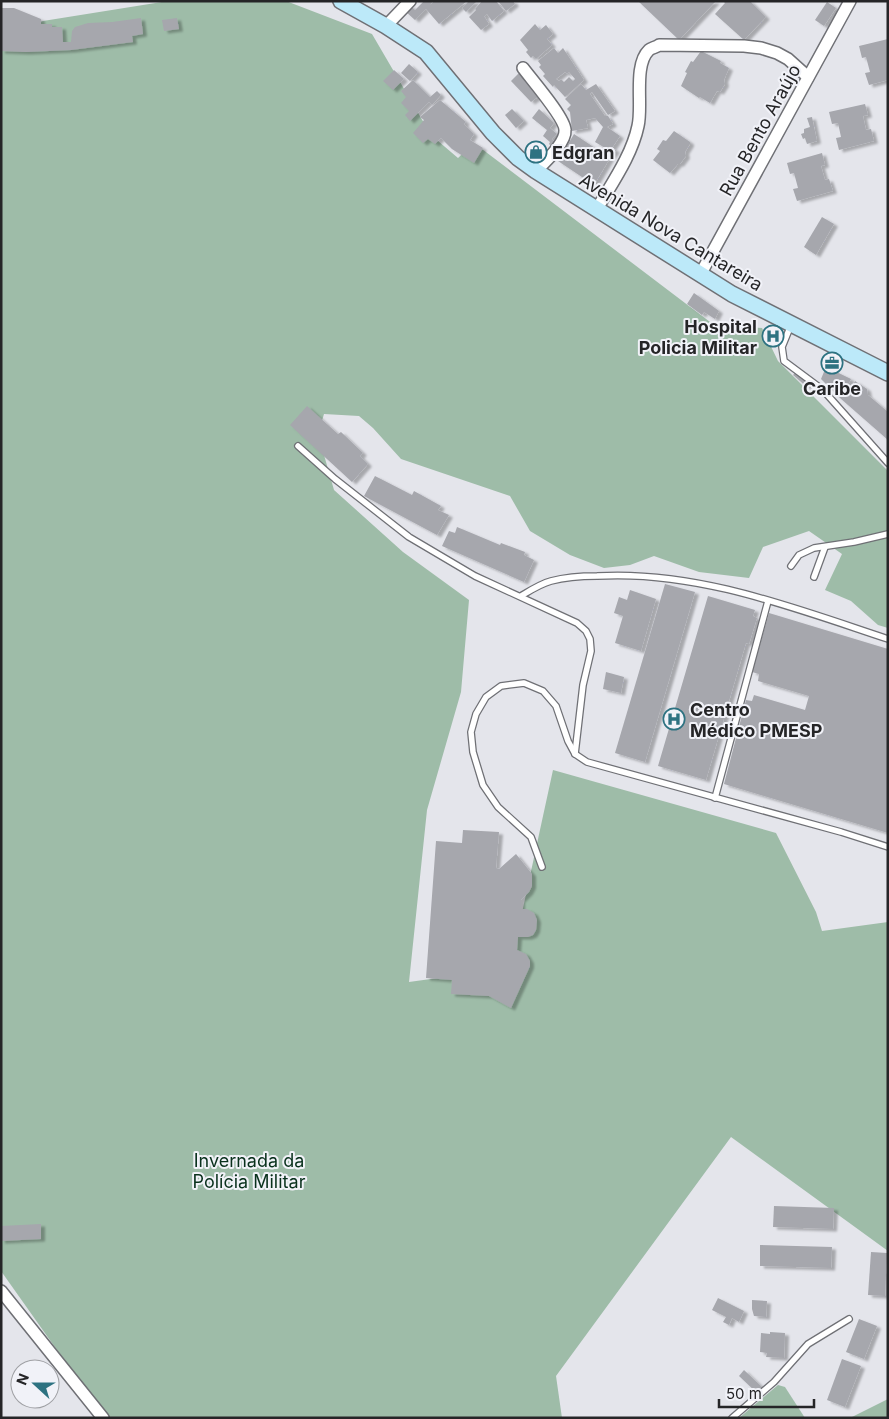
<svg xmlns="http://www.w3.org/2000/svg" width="889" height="1419" font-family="Inter,sans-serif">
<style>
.forest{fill:#9ebca8}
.building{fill:#a6a7ad;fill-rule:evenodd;filter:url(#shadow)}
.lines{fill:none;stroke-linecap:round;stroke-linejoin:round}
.service-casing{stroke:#6f7075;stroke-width:8}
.minor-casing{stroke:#6f7075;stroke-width:14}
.secondary-casing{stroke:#6f7075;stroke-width:18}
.service{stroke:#fff;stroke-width:5.5}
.minor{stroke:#fff;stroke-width:11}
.secondary{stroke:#bce9f9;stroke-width:15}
.labels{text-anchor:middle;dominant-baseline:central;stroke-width:4;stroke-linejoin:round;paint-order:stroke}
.street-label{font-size:18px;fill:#252527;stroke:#f1f2f8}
.poi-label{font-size:18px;font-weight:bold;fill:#252527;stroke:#f1f2f8;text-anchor:start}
.park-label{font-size:18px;fill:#09311c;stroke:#f1f2f8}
</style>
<defs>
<filter id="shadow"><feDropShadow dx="4" dy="2.5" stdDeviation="1" flood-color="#0004"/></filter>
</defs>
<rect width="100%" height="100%" fill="#e4e5eb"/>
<g class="forest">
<polygon points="168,1 286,1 372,34 431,135 458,158 474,143 714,325 762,328 778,361 888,471 888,628 878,625 851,601 825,590 842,554 809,531 763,547 749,578 699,572 654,556 630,565 604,568 570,555 530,531 510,496 401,459 373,428 359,416 324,414 318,434 334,490 403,552 469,600 461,692 427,810 409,982 510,968 553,770 776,833 816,912 822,931 888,922 888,1251 731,1137 556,1376 562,1418 105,1418 1,1271 1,36 43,21"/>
<polygon points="778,1385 785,1387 805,1418 739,1418"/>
<polygon points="888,1399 888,1418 850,1418"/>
</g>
<g class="building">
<polygon points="424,1 433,1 430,5 434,1 467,1 439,24 426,9 415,20 405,11 410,5 415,10"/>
<polygon points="469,1 477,1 466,12 462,8"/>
<polygon points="482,1 496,1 504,11 492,21 487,14 485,16 484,16 489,24 481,30 469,17 476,10 475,9"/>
<polygon points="498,1 513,1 515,4 506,11"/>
<polygon points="638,1 716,1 679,40"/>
<polygon points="723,1 750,1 766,17 744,40 715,14 725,3"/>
<polygon points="827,2 836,8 824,26 815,20"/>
<polygon points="1,8 14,8 41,19 41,24 52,24 52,27 62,27 63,42 71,42 72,31 75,27 88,23 112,22 141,18 143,34 132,36 133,42 71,50 26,52 1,51"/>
<polygon points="177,18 179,29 164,31 162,20"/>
<polygon points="535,24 540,30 546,25 553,34 547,39 552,45 536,59 533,56 531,58 526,52 528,50 520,40"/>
<polygon points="888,39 888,80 869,85 865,73 870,72 866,57 862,58 859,46"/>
<path d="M554,48L558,53L563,48L584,80L565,97L554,85L553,87L543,76L545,74L539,67L541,65L538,61ZM565,72L567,74L569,72L575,79L573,81L569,77L564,82L561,79L559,81L556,79Z"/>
<polygon points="701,51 721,61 720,63 729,68 724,80 725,84 720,92 717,91 710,103 700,97 699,98 681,86 687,73 685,72 691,61 693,62"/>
<polygon points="409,64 418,72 410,81 401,73"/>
<polygon points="394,70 404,79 393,90 383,81"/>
<polygon points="519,73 539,96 531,102 511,81"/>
<polygon points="413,80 430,97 437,91 441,95 432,105 429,102 410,121 405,115 409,111 401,103 406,97 401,91"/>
<polygon points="581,84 586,90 596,84 615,111 608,115 592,92 590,94 605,116 608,116 613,124 607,127 620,136 612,148 616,150 611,157 605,153 607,149 595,142 603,127 595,118 586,120 588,128 572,131 570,112 567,109 571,105 565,99"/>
<polygon points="440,100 466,122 464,124 474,134 470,140 483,148 474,163 452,149 441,138 435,144 428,139 423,143 413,133 424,120 420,117"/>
<polygon points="865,104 868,115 863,116 866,130 871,129 874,141 839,150 836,138 841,137 838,123 832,124 829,112"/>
<polygon points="512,109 524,121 516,128 505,115"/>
<polygon points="539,109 554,123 550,128 557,134 552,139 555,142 552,147 549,144 550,142 543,136 547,130 532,118"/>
<polygon points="812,117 817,141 807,144 805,138 803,139 801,134 804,133 804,129 810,127 807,118"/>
<polygon points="674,131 690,142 690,144 685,152 686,156 680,164 678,164 670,173 653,160 660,151 657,149 663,140 666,141"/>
<polygon points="574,134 610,158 594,185 558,161"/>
<polygon points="822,153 825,165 821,166 825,180 829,179 833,191 797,201 793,189 798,188 794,173 790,174 787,163"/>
<polygon points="822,217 834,224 816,255 804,247"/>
<polygon points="694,293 719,311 715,319 704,312 702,315 687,304"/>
<polygon points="826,367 851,379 847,387 851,389 855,381 867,389 868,395 888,412 888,440 840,398 821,379"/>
<polygon points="796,372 810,383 807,387 793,375"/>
<polygon points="307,406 338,434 341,432 363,453 360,456 368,464 352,482 290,425"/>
<polygon points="375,476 412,495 414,491 441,506 438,510 449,515 437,535 364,496"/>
<polygon points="457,527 500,545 501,543 525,552 524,555 534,560 524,582 442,546 449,531 455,533"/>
<polygon points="665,584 695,592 645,762 615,753"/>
<polygon points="630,590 656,599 641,651 615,643 623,616 614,613 619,597 627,600"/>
<polygon points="708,596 755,610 753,616 757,618 749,644 746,643 706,780 658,766"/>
<polygon points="769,613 888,649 888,833 724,784 746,700 752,701 754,695 805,710 809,696 758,681 759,674 752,672"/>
<polygon points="606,672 624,677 621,693 603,689"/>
<polygon points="463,830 499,832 496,868 499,869 516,854 532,874 532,886 529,892 521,900 521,909 527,909 534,913 537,920 536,930 533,935 528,937 518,937 517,950 526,954 530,961 530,966 511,1008 489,996 451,994 452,980 426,978 436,841 462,843"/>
<polygon points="774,1206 834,1208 833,1229 773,1227"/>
<polygon points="41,1224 41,1239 1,1241 1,1226"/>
<polygon points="760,1245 832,1247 831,1268 760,1266"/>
<polygon points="871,1252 887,1253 885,1296 868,1295"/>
<polygon points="718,1298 744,1311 739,1322 732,1318 729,1325 723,1322 726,1317 712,1310"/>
<polygon points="752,1300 767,1301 766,1317 754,1316 752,1309"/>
<polygon points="859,1319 877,1326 864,1359 846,1352"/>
<polygon points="770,1332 785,1333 784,1358 766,1357 767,1353 760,1352 761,1333 770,1334"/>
<polygon points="842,1359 861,1366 845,1407 827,1400"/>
<polygon points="744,1370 762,1387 757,1393 739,1376"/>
</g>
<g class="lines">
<g class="service-casing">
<g id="service">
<polyline points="791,325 782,347 784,361 823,390 888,463"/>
<polyline points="298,446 335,479 409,537 475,576 577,623 586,631 590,639 591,651 583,685 575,754"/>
<polyline points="791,566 799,555 814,548 854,542 888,534"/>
<polyline points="814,577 825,547"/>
<path d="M521,596C531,590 540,584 551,581C566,577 582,576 597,576C697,570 794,608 888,639"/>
<polyline points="715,798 768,601"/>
<polyline points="542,867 531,837 498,807 483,785 473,752 471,732 476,714 486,697 501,686 524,683 543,691 556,706 568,741 575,754 587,762 841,832 888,847"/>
<polyline points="732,1418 774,1382 808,1344 849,1319"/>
</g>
</g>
<g class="minor-casing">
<g id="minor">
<polyline points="386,26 410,1"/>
<path d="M523,68C532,80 565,118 565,130C566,143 545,162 536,171"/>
<path d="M597,209C612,183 632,155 638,126C643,106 633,65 649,50C651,48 657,47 659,45L744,46L761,48L777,53L788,59L808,77"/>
<polyline points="700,275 850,1"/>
<polyline points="1,1291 103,1418"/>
</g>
</g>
<g class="secondary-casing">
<polyline id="secondary" points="341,1 386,26 426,52 493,133 518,158 536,171 732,294 888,373"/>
</g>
<use href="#service" class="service"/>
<use href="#minor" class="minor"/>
<use href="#secondary" class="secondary"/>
</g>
<defs>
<g id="shop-ring" transform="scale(1.125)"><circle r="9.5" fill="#f1f2f8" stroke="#2d7281" stroke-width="1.5"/><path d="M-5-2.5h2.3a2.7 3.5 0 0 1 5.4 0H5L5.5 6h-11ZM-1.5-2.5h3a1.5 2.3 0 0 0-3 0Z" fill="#2d7281"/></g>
<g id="hospital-ring" transform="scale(1.125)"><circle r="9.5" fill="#f1f2f8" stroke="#2d7281" stroke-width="1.5"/><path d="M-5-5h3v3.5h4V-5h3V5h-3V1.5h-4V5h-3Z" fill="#2d7281"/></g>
<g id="office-ring" transform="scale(1.125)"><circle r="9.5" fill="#f1f2f8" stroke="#2d7281" stroke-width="1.5"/><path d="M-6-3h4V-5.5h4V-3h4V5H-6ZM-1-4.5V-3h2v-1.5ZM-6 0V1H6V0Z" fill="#2d7281"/></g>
</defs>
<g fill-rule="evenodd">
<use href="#shop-ring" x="536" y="152"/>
<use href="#hospital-ring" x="773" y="336"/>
<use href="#office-ring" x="832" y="363"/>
<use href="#hospital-ring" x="674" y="719"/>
</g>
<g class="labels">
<g class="street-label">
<text transform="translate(760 130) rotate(-61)">Rua Bento Araújo</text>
<text transform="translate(671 232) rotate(31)">Avenida Nova Cantareira</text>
</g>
<g class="poi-label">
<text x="552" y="152">Edgran</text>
<text x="757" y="326" text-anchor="end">Hospital<tspan x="757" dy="21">Policia Militar</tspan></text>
<text x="832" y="388" text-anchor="middle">Caribe</text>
<text x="690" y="709">Centro<tspan x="690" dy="21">Médico PMESP</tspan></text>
</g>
<g class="park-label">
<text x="249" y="1160">Invernada da<tspan x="249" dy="21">Polícia Militar</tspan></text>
</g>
</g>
<rect width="889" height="1419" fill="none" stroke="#252527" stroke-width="5"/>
<g transform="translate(35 1384) rotate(291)"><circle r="24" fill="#f1f2f8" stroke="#9fa0a4"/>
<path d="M0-4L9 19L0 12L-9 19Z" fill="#2d7281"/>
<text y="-8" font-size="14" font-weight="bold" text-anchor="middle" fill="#252527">N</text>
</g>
<path d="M719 1399v8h95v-8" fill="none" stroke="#252527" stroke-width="2.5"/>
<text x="726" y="1399" font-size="15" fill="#252527" stroke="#f1f2f8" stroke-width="4" paint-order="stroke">50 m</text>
</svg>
